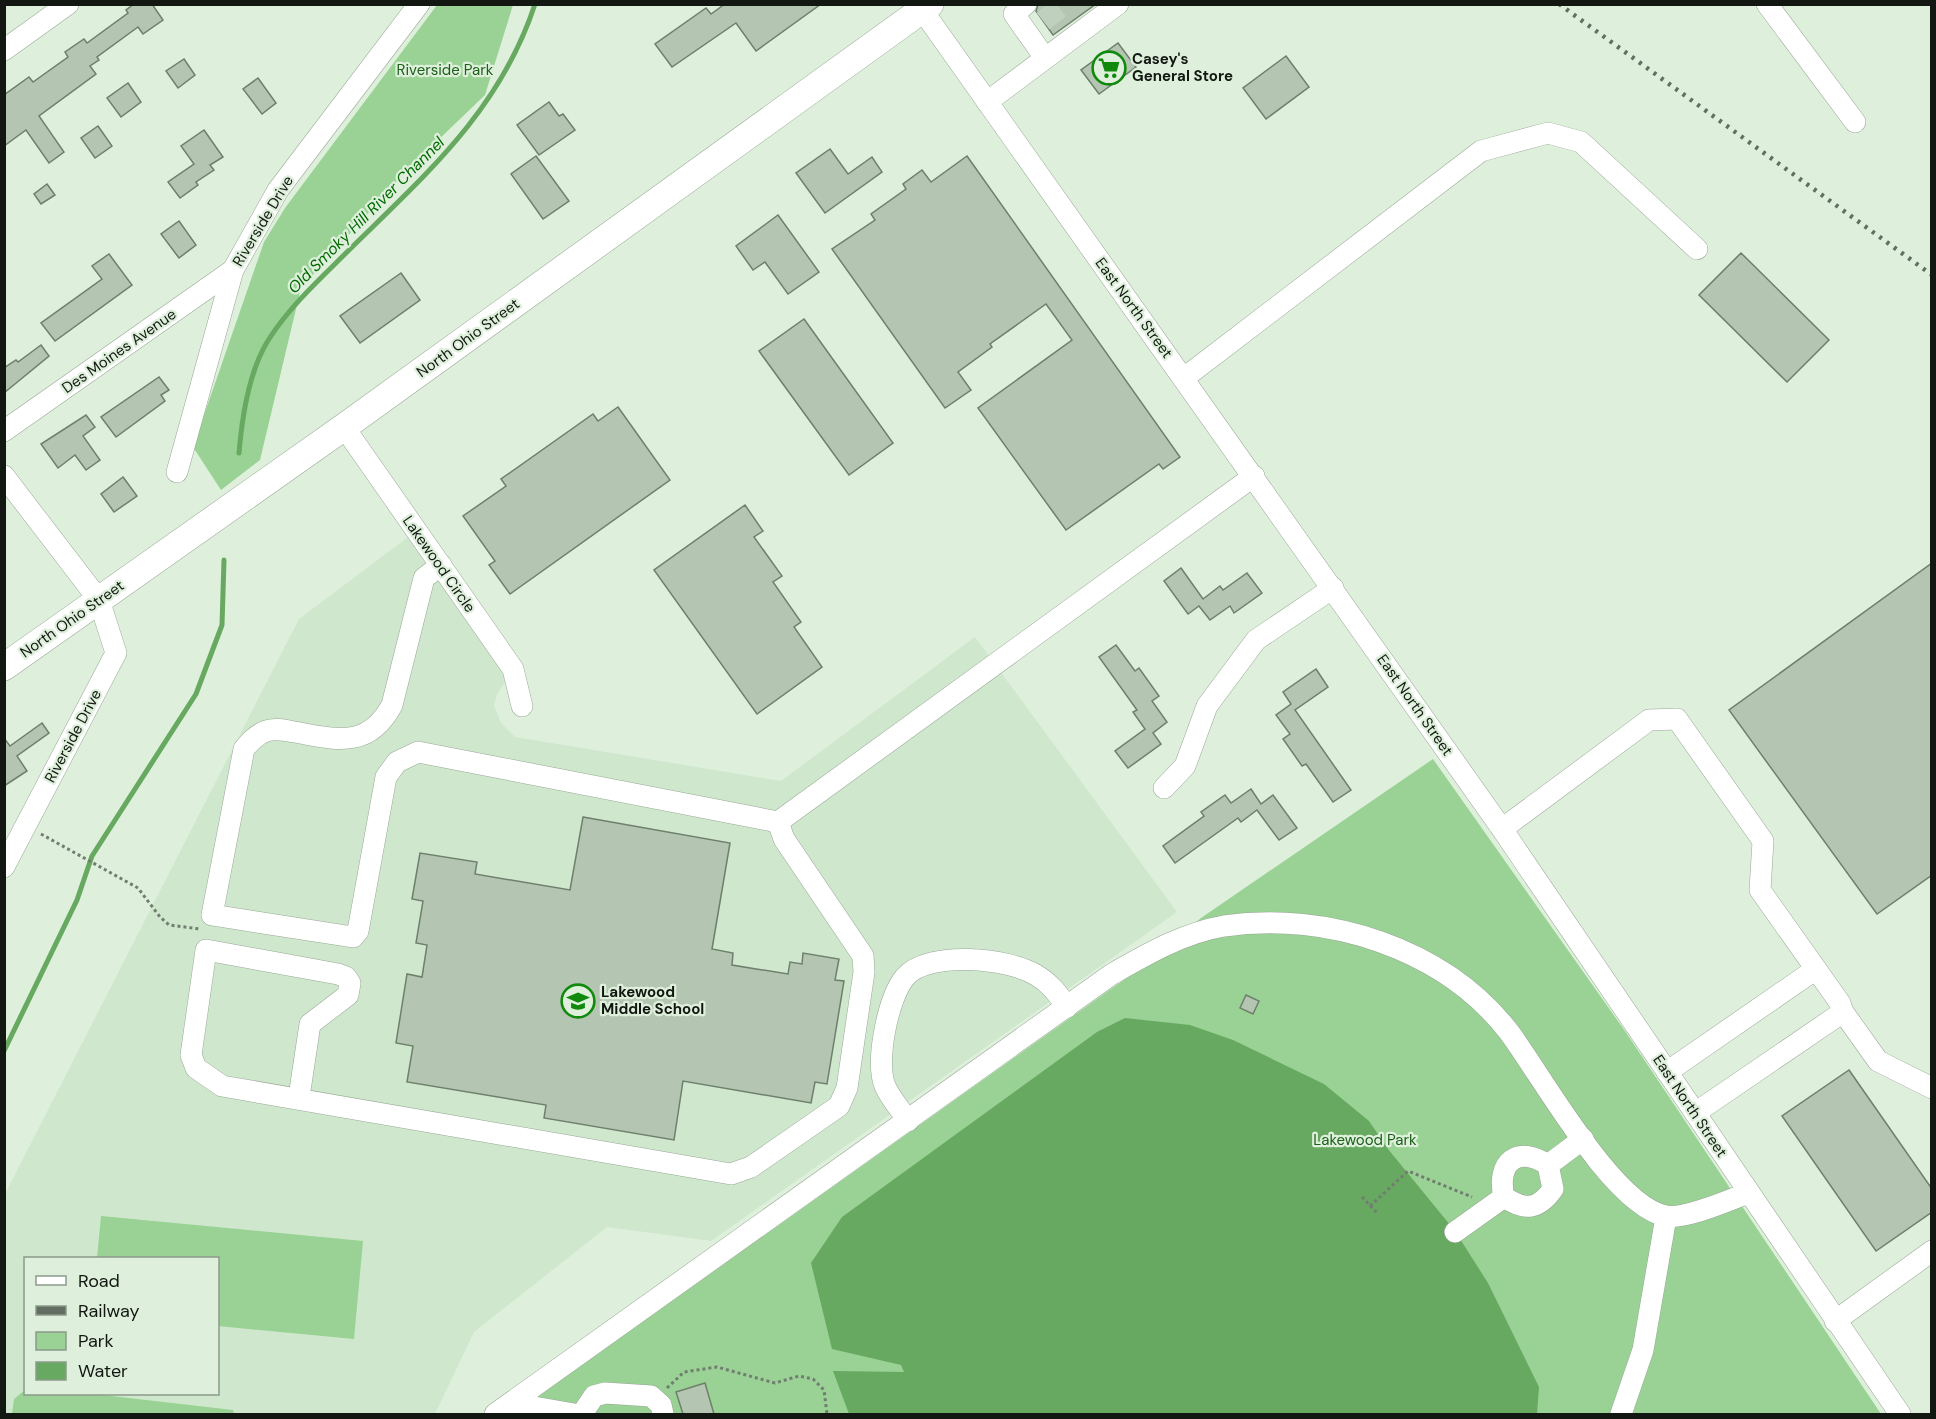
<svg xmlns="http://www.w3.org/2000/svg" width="1936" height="1419" font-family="'DM Sans',sans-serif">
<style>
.built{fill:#cfe7cc;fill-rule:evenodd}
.green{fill:#99d294}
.water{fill:#67a961}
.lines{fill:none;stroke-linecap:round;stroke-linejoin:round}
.stream{stroke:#67a961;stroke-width:5}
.building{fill:#b4c6b2;stroke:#6e7f6c;stroke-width:1.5}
.minor-tunnel{stroke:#bfd0be;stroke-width:21;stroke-dasharray:21 10;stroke-linecap:butt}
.minor-casing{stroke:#98a996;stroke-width:22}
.major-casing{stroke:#98a996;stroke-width:28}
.path{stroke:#717d70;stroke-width:3;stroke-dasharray:3 3;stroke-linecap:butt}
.minor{stroke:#fff;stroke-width:21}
.major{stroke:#fff;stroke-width:27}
.rail{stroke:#636e62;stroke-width:4.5;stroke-dasharray:3 6;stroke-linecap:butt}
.labels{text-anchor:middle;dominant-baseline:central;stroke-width:4.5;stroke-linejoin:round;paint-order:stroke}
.poi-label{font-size:15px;font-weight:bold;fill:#121811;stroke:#def0dc;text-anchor:start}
.park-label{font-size:15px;fill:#1b5f18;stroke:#def0dc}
.street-label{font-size:15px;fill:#121811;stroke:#def0dc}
.water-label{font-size:16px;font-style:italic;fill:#016a00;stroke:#def0dc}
</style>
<rect width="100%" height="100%" fill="#def0dc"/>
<path class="built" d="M412,534L504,669L505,682L497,694L494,705L501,723L515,737L781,781L975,637L1177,912L711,1241L607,1227L474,1332L435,1414H5V1194L299,619ZM26,1258H218V1394H26Z"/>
<g class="green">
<polygon points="437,5 513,5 485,95 409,168 301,288 260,460 221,490 193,447 264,242 285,208"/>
<polygon points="1433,759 1625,1031 1881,1414 513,1414 1139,969 1201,918"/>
<polygon points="101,1216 363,1241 354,1339 218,1326 218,1258 97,1258"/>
<polygon points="25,1390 26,1394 94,1394 233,1410 234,1414 12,1414 14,1399"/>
</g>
<polygon class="water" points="1125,1018 1190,1025 1233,1040 1324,1084 1369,1121 1388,1149 1455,1231 1488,1283 1539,1387 1537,1414 849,1414 833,1371 904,1372 901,1365 832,1349 811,1263 842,1217 1097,1032"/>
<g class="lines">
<g class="stream">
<path d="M239,453C242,417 249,370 269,339C290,306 320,279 348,251C425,175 500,111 535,4"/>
<polyline points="4,1051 77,900 92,856 196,694 222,625 224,560"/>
</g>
</g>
<g class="building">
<polygon points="134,4 152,4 163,20 143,34 138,27 97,57 99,60 90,66 96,74 39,116 64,152 49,163 26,130 4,146 4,95 29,77 33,82 68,57 65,52 84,39 87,43 128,13 126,10"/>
<polygon points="725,4 821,4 756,51 736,23 672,67 655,44 706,8 711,14"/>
<polygon points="1038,4 1096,4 1053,35 1036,11"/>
<polygon points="1118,43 1136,67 1099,94 1081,70"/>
<polygon points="1286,56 1309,87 1266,119 1243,88"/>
<polygon points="184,59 195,75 178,88 166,71"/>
<polygon points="258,78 276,103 262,114 243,89"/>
<polygon points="128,83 141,102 121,117 107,98"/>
<polygon points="549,102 559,116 563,114 575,130 539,155 517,125"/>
<polygon points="98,126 112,146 95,158 81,138"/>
<polygon points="204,130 223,157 210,165 214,170 196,182 198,185 180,198 168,182 194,164 181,146"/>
<polygon points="830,149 848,174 872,157 882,172 825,213 796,173"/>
<polygon points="536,156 569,201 543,219 511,174"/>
<polygon points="967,156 1180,457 1163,469 1159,464 1066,530 978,408 1072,340 1046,304 990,344 992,347 958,372 971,390 945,408 832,249 875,220 871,214 906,189 903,184 922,170 931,182"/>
<polygon points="47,184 55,195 41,204 34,194"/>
<polygon points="778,215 819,272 788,294 765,262 753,270 736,246"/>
<polygon points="179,221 196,245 179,258 161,234"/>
<polygon points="1741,253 1829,340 1787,382 1699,295"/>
<polygon points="109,254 132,285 55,341 41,323 102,279 92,266"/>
<polygon points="401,273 420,300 360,343 340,316"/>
<polygon points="804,319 893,443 849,475 759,351"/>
<polygon points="41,345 49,356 4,393 4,368 16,360 18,362"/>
<polygon points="159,377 169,390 161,395 165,401 116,437 101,417"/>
<polygon points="618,407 670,480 510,594 489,565 495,561 463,516 506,486 501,479 593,414 598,421"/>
<polygon points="86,415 95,427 83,436 100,460 86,470 75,455 58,468 41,444"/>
<polygon points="123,477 137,496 114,512 101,494"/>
<polygon points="745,505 763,531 754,537 782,576 773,582 801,622 794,627 822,667 757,714 654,570"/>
<polygon points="1932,563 1932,875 1877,914 1729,710"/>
<polygon points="1181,568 1203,599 1220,586 1223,590 1247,573 1262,593 1234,613 1230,606 1210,620 1199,606 1188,614 1164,581"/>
<polygon points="1116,645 1135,671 1139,668 1159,696 1152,701 1167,722 1153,733 1161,744 1128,768 1115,751 1145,729 1133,712 1137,710 1099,657"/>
<polygon points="1316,669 1328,687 1295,710 1351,790 1333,802 1306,764 1302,766 1283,739 1290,734 1276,715 1291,704 1283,692"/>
<polygon points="42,723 49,733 17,756 27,771 4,786 4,738 10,746"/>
<polygon points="1251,789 1261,804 1273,795 1297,828 1279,840 1257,810 1241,822 1238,818 1175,863 1163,846 1204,816 1201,812 1225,795 1231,803"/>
<polygon points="583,817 730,843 712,949 733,953 732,965 788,974 790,962 802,964 803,953 839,959 835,980 844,981 827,1084 815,1082 811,1103 683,1081 674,1140 544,1118 546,1105 407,1082 413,1046 396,1043 407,974 422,977 427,945 416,943 423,901 412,899 420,853 477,862 475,874 570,890"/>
<polygon points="1246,995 1259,1001 1253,1014 1240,1008"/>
<polygon points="1849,1070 1932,1189 1932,1212 1876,1251 1782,1116"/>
<polygon points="705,1383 714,1414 683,1414 676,1392"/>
</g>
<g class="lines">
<polyline class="minor-tunnel" points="1043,21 1065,4"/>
<g class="minor-casing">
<g id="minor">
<polyline points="918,4 1502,829 1900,1414"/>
<polyline points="1026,4 1014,14 1045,58"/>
<polyline points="1767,4 1855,122"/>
<polyline points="4,50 68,4"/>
<polyline points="987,102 1118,4"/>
<polyline points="1184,378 1481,151 1548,133 1581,142 1697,249"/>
<polyline points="344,427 513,669 522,706"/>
<polyline points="4,431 233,270"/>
<polyline points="177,472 233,270 278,190 419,4"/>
<polyline points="4,476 99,600 116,653 4,867"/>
<path d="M441,565L424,578L392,705C368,750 335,739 294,732C284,730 275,728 266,731C256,735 250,742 244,749L212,915L353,937L358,931L386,777L397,762L418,752L778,822L1254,476"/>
<polyline points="1164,788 1185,766 1207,706 1256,640 1333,588"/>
<polyline points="1502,829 1649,720 1677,719 1763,841 1760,890 1840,1003 1843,1012 1695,1113"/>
<polyline points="1843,1012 1878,1061 1932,1088"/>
<polyline points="1667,1072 1816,969"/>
<polyline points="299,1097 310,1024 348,995 350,983 346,977 338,974 206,950 191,1055 196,1068 222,1086 731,1174 751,1167 839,1106 847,1088 864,972 863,956 784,839 778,822"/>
<path d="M908,1121C901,1110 890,1098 885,1086C875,1061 888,998 905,977C929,950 1008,958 1036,975C1050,983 1058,994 1067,1007"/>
<path d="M1548,1165C1517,1144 1496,1163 1504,1197C1525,1211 1538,1210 1553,1189L1548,1165L1583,1139"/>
<polyline points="1455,1232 1504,1197"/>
<polyline points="1835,1321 1932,1251"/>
<polyline points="511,1403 574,1414"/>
<path d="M495,1414L1112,974C1147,954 1183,933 1224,926C1326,911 1444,948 1509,1032C1542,1076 1613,1206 1666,1216C1684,1220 1730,1200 1748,1193"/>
<polyline points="582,1414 594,1396 605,1393 651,1396 661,1405 663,1414"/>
<polyline points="1621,1414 1643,1350 1666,1217"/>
</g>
</g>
<g class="major-casing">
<polyline id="major" points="4,667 344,427 930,4"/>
</g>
<g class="path">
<polyline points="41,834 138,888 160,917 169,925 200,929"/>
<polyline points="1362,1197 1378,1214"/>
<polyline points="1370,1206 1408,1171 1472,1197"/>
<polyline points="667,1388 684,1372 717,1367 775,1383 799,1376 813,1379 824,1390 827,1414"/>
</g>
<use href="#minor" class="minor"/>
<use href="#major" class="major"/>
<polyline class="rail" points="1559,4 1932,275"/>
</g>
<defs>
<g id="supermarket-ring" transform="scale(1.725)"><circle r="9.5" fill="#def0dc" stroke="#10890d" stroke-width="1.5"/><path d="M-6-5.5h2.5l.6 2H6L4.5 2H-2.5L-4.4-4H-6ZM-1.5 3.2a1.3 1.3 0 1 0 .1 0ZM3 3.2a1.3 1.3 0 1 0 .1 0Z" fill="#10890d"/></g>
<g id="school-ring" transform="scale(1.725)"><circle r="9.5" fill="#def0dc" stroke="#10890d" stroke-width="1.5"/><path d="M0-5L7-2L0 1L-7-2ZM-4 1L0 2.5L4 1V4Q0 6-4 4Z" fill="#10890d"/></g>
</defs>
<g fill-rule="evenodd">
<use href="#supermarket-ring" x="1109" y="68"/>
<use href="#school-ring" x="578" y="1001"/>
</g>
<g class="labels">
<g class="poi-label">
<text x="1132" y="59">Casey's<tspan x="1132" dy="17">General Store</tspan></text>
<text x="601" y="992">Lakewood<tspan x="601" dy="17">Middle School</tspan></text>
</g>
<g class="park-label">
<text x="445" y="70">Riverside Park</text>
<text x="1365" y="1140">Lakewood Park</text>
</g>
<g class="street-label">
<text transform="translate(263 221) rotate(-59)">Riverside Drive</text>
<text transform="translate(1134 308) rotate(54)">East North Street</text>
<text transform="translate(468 338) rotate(-36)">North Ohio Street</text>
<text transform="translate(119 351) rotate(-35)">Des Moines Avenue</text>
<text transform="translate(439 564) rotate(55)">Lakewood Circle</text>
<text transform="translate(72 619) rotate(-35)">North Ohio Street</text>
<text transform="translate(1415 705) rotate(55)">East North Street</text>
<text transform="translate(73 736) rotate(-62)">Riverside Drive</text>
<text transform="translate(1690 1106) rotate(56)">East North Street</text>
</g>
<g class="water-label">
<text transform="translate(366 215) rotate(-45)">Old Smoky Hill River Channel</text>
</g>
</g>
<rect width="1936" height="1419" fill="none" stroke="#121811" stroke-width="12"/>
<rect x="24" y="1257" width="195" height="138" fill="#def0dc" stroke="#8c9a8b" stroke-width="1.5"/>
<rect x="36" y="1276" width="30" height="9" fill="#ffffff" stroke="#8c9a8b" stroke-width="1.5"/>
<text x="78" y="1287" font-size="18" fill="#121811">Road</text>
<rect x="36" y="1306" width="30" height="9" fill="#636e62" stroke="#8c9a8b" stroke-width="1.5"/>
<text x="78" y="1317" font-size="18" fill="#121811">Railway</text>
<rect x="36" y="1332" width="30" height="18" fill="#99d294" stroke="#8c9a8b" stroke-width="1.5"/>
<text x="78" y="1347" font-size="18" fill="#121811">Park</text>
<rect x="36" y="1362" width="30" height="18" fill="#67a961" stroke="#8c9a8b" stroke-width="1.5"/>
<text x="78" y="1377" font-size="18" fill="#121811">Water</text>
</svg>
